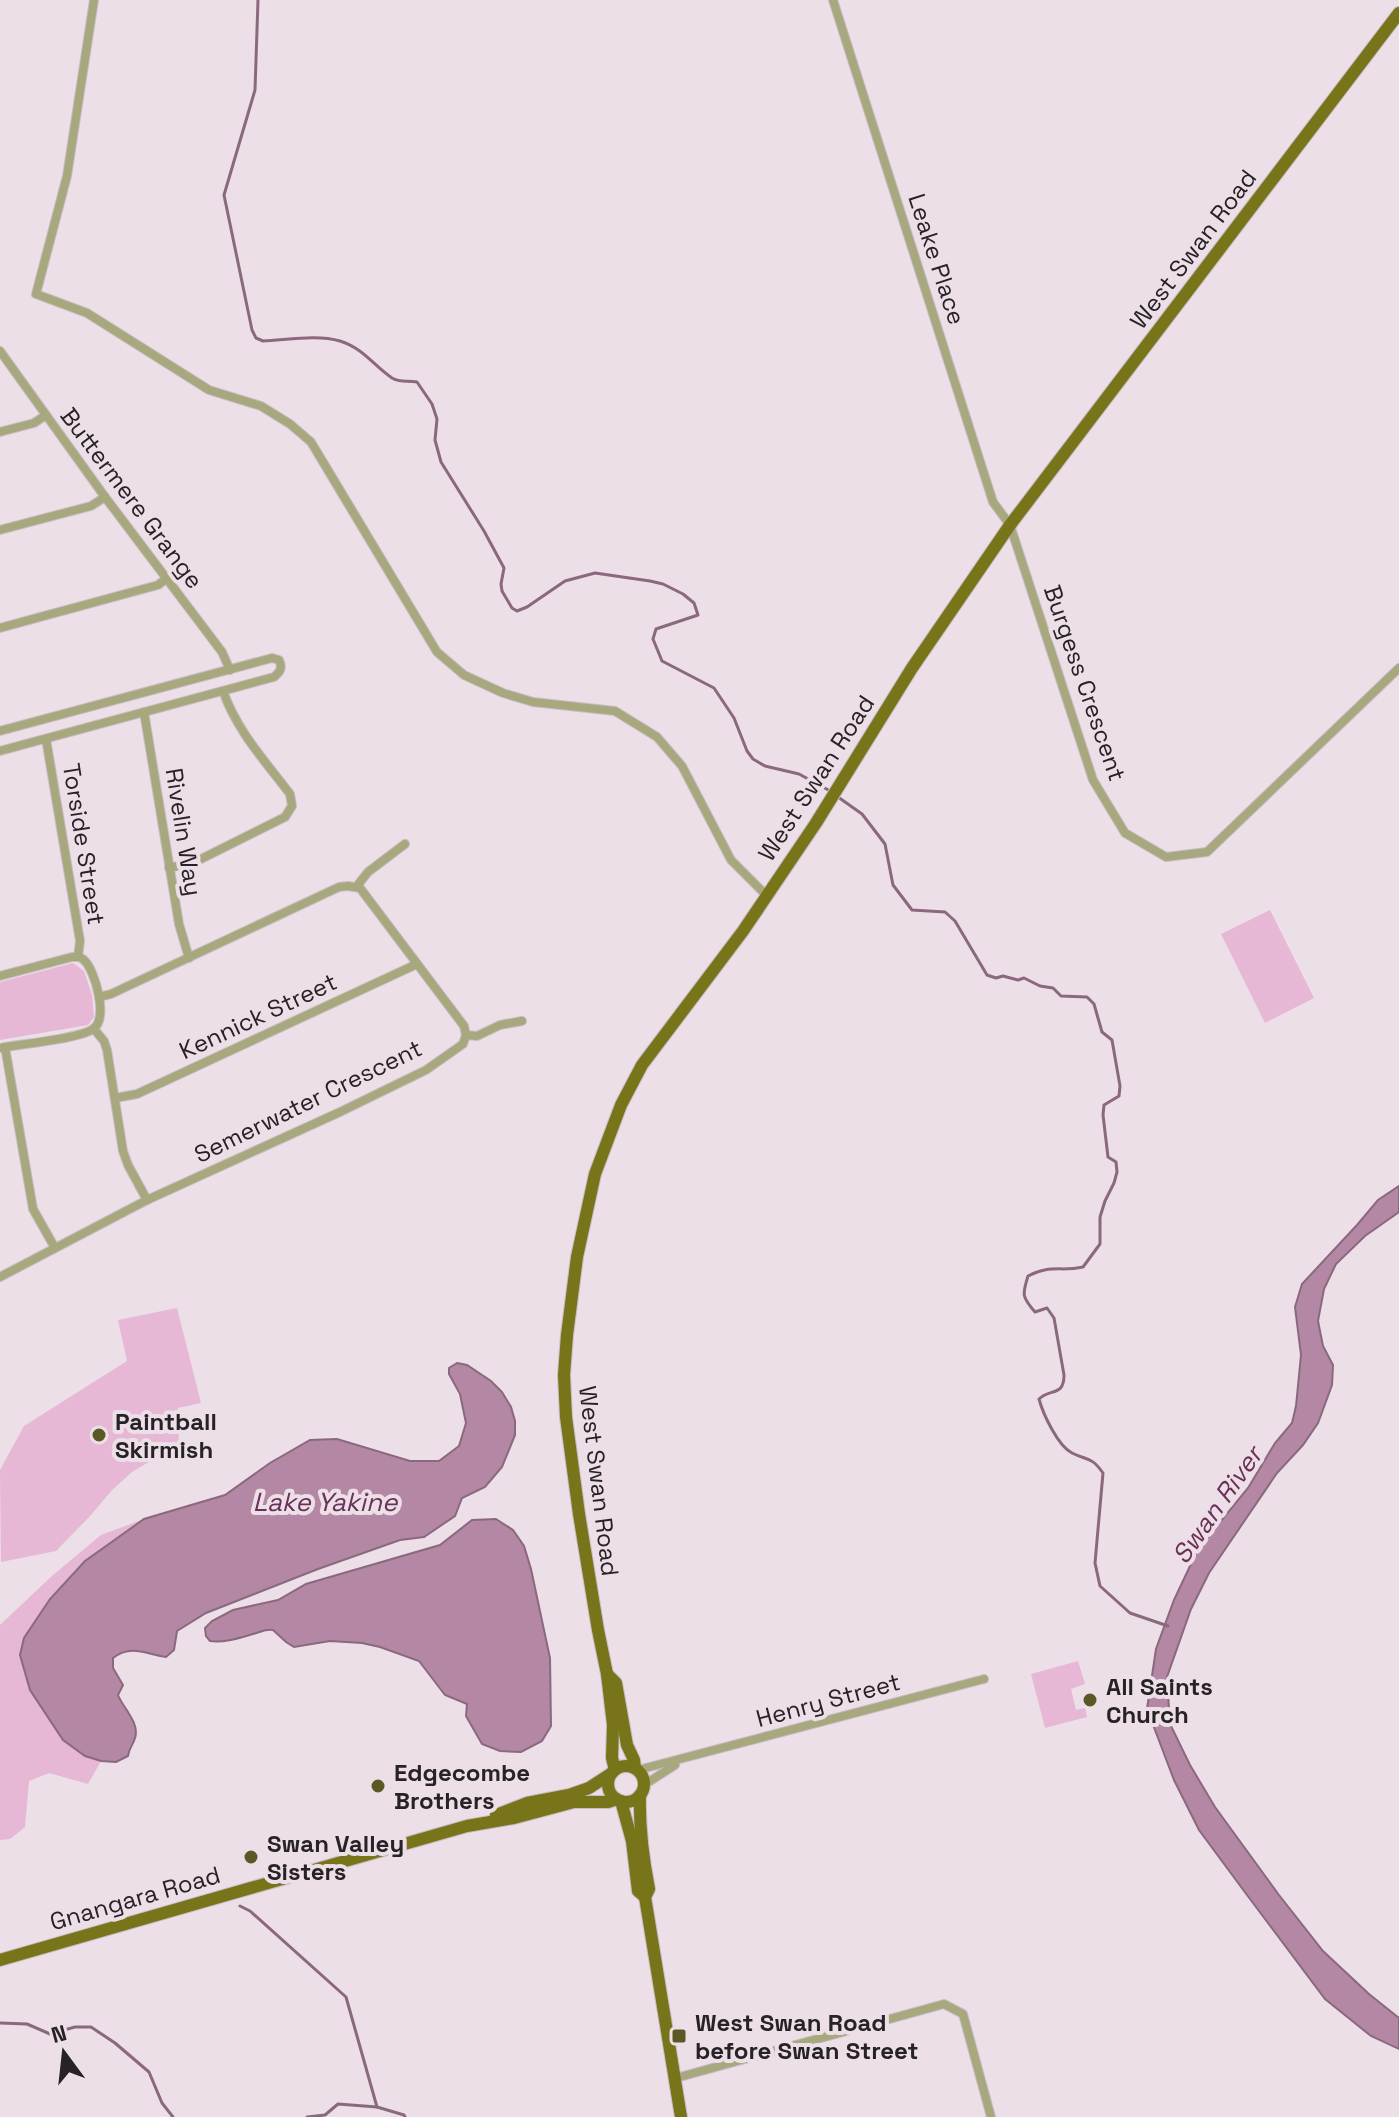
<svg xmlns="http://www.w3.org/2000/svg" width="1399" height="2117" font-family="'Space Grotesk',sans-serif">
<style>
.green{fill:#e6b8d5}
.water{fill:#b488a4;stroke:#8a697e;stroke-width:2}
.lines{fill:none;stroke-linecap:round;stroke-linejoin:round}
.stream{stroke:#8a697e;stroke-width:3}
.minor-casing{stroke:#c9bdc4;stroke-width:10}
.primary-casing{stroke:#c9bdc4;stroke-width:14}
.minor{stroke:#a8a87e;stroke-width:8}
.primary{stroke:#777419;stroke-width:12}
.poi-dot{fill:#5a5825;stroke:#ecdfe7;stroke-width:3}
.labels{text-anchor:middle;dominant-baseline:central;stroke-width:8;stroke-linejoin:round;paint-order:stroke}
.street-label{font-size:24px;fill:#272225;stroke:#ecdfe7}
.poi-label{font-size:24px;font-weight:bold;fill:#272225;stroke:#ecdfe7;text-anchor:start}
.water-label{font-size:26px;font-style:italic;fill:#6a3157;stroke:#ecdfe7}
</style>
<rect width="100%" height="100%" fill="#ecdfe7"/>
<g class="green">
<polygon points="1270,910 1314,998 1265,1023 1221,934"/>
<polygon points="73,963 84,971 92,995 94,1017 88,1025 0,1040 0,982"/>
<polygon points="177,1308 201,1403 178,1408 179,1444 132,1472 112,1490 91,1515 56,1551 1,1562 0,1470 24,1426 127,1361 118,1320"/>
<polygon points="144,1519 85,1561 50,1599 24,1638 85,1756 101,1761 88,1784 49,1773 29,1781 25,1827 10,1839 0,1840 0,1625 53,1575 101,1535"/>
<polygon points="1078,1661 1085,1684 1071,1689 1076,1710 1085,1708 1087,1717 1045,1728 1031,1674"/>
</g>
<g class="water">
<polygon points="1399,1186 1399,1212 1365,1236 1336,1264 1324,1289 1318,1321 1323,1346 1333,1365 1332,1385 1318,1423 1303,1445 1277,1473 1209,1573 1191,1609 1167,1677 1170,1724 1190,1765 1215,1807 1279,1895 1323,1951 1369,1994 1399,2018 1399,2049 1371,2036 1325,1999 1247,1895 1199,1830 1174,1780 1147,1709 1156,1649 1174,1600 1198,1549 1248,1488 1275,1443 1292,1423 1296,1406 1301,1355 1295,1307 1302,1284 1357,1225 1378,1200"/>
<path d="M457,1363L467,1365L491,1381L502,1392L511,1407L515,1421V1435L502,1467L485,1487L462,1498L455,1516L424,1537L400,1540L318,1569L206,1613L177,1631L174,1650L166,1657C146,1654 131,1644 113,1658V1668L123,1685L118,1695C123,1708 140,1723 135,1738C133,1745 129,1748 128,1756L116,1762L101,1761L85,1756L63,1740L30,1690L20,1655L24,1638L50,1599L85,1561L144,1519L225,1495L270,1463L310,1440L337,1439L410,1461H439L459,1446L466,1423L460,1394L449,1374V1368Z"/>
<path d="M496,1519L513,1530L524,1546L531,1569L550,1658L551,1726L542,1741L521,1752L500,1751L482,1744L466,1716L467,1704L445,1695L419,1661L380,1647L362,1643L330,1641L294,1647L286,1642L273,1630C265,1629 261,1632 253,1634C239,1638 224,1643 210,1641L206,1636L205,1628L212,1621L233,1610L278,1600L306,1584L440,1545L472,1520Z"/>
</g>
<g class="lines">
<g class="stream">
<path d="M258,0L255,90L224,195L252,330L256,338L263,341C287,340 317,334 340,341C363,348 374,366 392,378C400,383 408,380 417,382L432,404L437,419L435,440L441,462L484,531L504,568L501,584L502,591L512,608L517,611L527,607L565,581L595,573L650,581L663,584L683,594L694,603L698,615L656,629L653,639L662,661L714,688L734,718L747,751L753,759L765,766L799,774L832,792"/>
<path d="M838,797L862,814L885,844L893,885L912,910L945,912L955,921L987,975L996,978L1003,976L1018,980L1024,978L1040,986L1053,988L1061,996L1087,997L1094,1004L1102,1032L1112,1040L1120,1086L1119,1096L1104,1105L1103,1115L1108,1157L1116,1162L1117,1172L1114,1183L1105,1201L1100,1217V1244L1083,1267C1061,1272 1050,1264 1028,1276C1022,1295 1022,1297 1035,1312L1047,1308L1054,1318L1064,1375C1064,1397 1050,1388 1039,1399C1043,1414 1058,1446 1072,1453C1088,1461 1091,1456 1103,1473L1095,1563L1100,1586L1130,1613L1168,1626"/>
<polyline points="240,1906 250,1911 346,1997 377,2107"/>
<polyline points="0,2023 27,2024 50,2034 75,2027 91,2027 115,2043 149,2072 162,2103 173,2117"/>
<polyline points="307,2117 325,2115 338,2104 377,2107 404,2115 405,2117"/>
</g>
<g class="minor-casing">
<g id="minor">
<polyline points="94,0 67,176 36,294 87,313 209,390 261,406 290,424 311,442 437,652 464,675 503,693 533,702 615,711 657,737 682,766 731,860 766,895"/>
<polyline points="833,0 993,502 1010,525 1093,780 1125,833 1166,857 1207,852 1399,668"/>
<polyline points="0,351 105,497 222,652 230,670"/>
<polyline points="0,432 34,423 46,415"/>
<polyline points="0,530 91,506 105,497"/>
<polyline points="0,628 158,585 167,578"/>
<polyline points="144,712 179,924 189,958"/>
<path d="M0,731L272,658L279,660C283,668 280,672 274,677L0,751"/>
<polyline points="46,739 80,941 78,957"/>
<path d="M169,868L195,862L285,817L292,806L290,794C265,761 237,731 223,691"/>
<polyline points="357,886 368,872 405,844"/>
<path d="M0,976L72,957C78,957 79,956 84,960C95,970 109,1019 93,1029C79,1039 20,1044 0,1048"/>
<polyline points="94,1029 104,1041 107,1050 123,1151 128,1165 147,1200"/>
<polyline points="466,1035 477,1036 500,1025 522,1021"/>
<polyline points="5,1047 33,1209 55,1248"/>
<polyline points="115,1098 137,1094 417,964"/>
<polyline points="0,1277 147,1200 340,1112 426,1070 463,1044 466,1035 464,1026 360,888 348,886 339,887 111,994 99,997"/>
<polyline points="638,1770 984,1679"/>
<polyline points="644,1785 675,1765"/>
<polyline points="676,2078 944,2004 963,2014 991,2117"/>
</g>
</g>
<g class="primary-casing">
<g id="primary">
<polyline points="607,1674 616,1683 627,1745 634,1760 635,1768"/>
<circle cx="626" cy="1784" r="18"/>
<polyline points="615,1770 612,1758 613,1725 607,1674 598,1630 579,1514 566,1417 564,1375 567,1335 577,1257 595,1174 621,1105 642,1065 743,931 816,823 912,668 1010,525 1399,13"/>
<path d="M640,1795C639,1827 643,1858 649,1889L645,1897L681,2117"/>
<polyline points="621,1801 632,1841 638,1891 645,1897"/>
<polyline points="496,1815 527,1803 569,1795 589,1788 612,1773"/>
<polyline points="0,1960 467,1826 514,1818 574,1802 608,1802 617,1799"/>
</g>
</g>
<use href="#minor" class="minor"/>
<use href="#primary" class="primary"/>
</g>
<g class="poi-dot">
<circle cx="99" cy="1435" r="8"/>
<circle cx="1090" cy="1700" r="8"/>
<circle cx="378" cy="1786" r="8"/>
<circle cx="251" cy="1857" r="8"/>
<rect x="671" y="2028" width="16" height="16" rx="4"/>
</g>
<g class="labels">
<g class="street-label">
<text transform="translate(1193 249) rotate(-53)">West Swan Road</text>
<text transform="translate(937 259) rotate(72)">Leake Place</text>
<text transform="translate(132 498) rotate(53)">Buttermere Grange</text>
<text transform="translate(1085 683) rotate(71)">Burgess Crescent</text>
<text transform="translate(816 778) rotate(-57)">West Swan Road</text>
<text transform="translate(184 832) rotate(81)">Rivelin Way</text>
<text transform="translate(84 844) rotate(81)">Torside Street</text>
<text transform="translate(258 1016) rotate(-25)">Kennick Street</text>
<text transform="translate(308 1101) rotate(-26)">Semerwater Crescent</text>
<text transform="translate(599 1481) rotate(83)">West Swan Road</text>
<text transform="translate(828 1700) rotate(-15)">Henry Street</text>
<text transform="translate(135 1898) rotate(-16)">Gnangara Road</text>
</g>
<g class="poi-label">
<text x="115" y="1421">Paintball<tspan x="115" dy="28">Skirmish</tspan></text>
<text x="1106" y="1686">All Saints<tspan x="1106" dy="28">Church</tspan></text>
<text x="394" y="1772">Edgecombe<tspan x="394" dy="28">Brothers</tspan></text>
<text x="267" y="1843">Swan Valley<tspan x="267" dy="28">Sisters</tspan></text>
<text x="695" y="2022">West Swan Road<tspan x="695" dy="28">before Swan Street</tspan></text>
</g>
<g class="water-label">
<text x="325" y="1502">Lake Yakine</text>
<text transform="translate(1217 1505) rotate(-55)">Swan River</text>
</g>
</g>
<g transform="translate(64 2053) rotate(345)" stroke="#ecdfe7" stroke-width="6" paint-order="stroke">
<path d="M0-6L14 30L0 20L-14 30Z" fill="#272225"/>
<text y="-12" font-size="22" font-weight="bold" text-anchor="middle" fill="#272225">N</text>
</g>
</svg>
